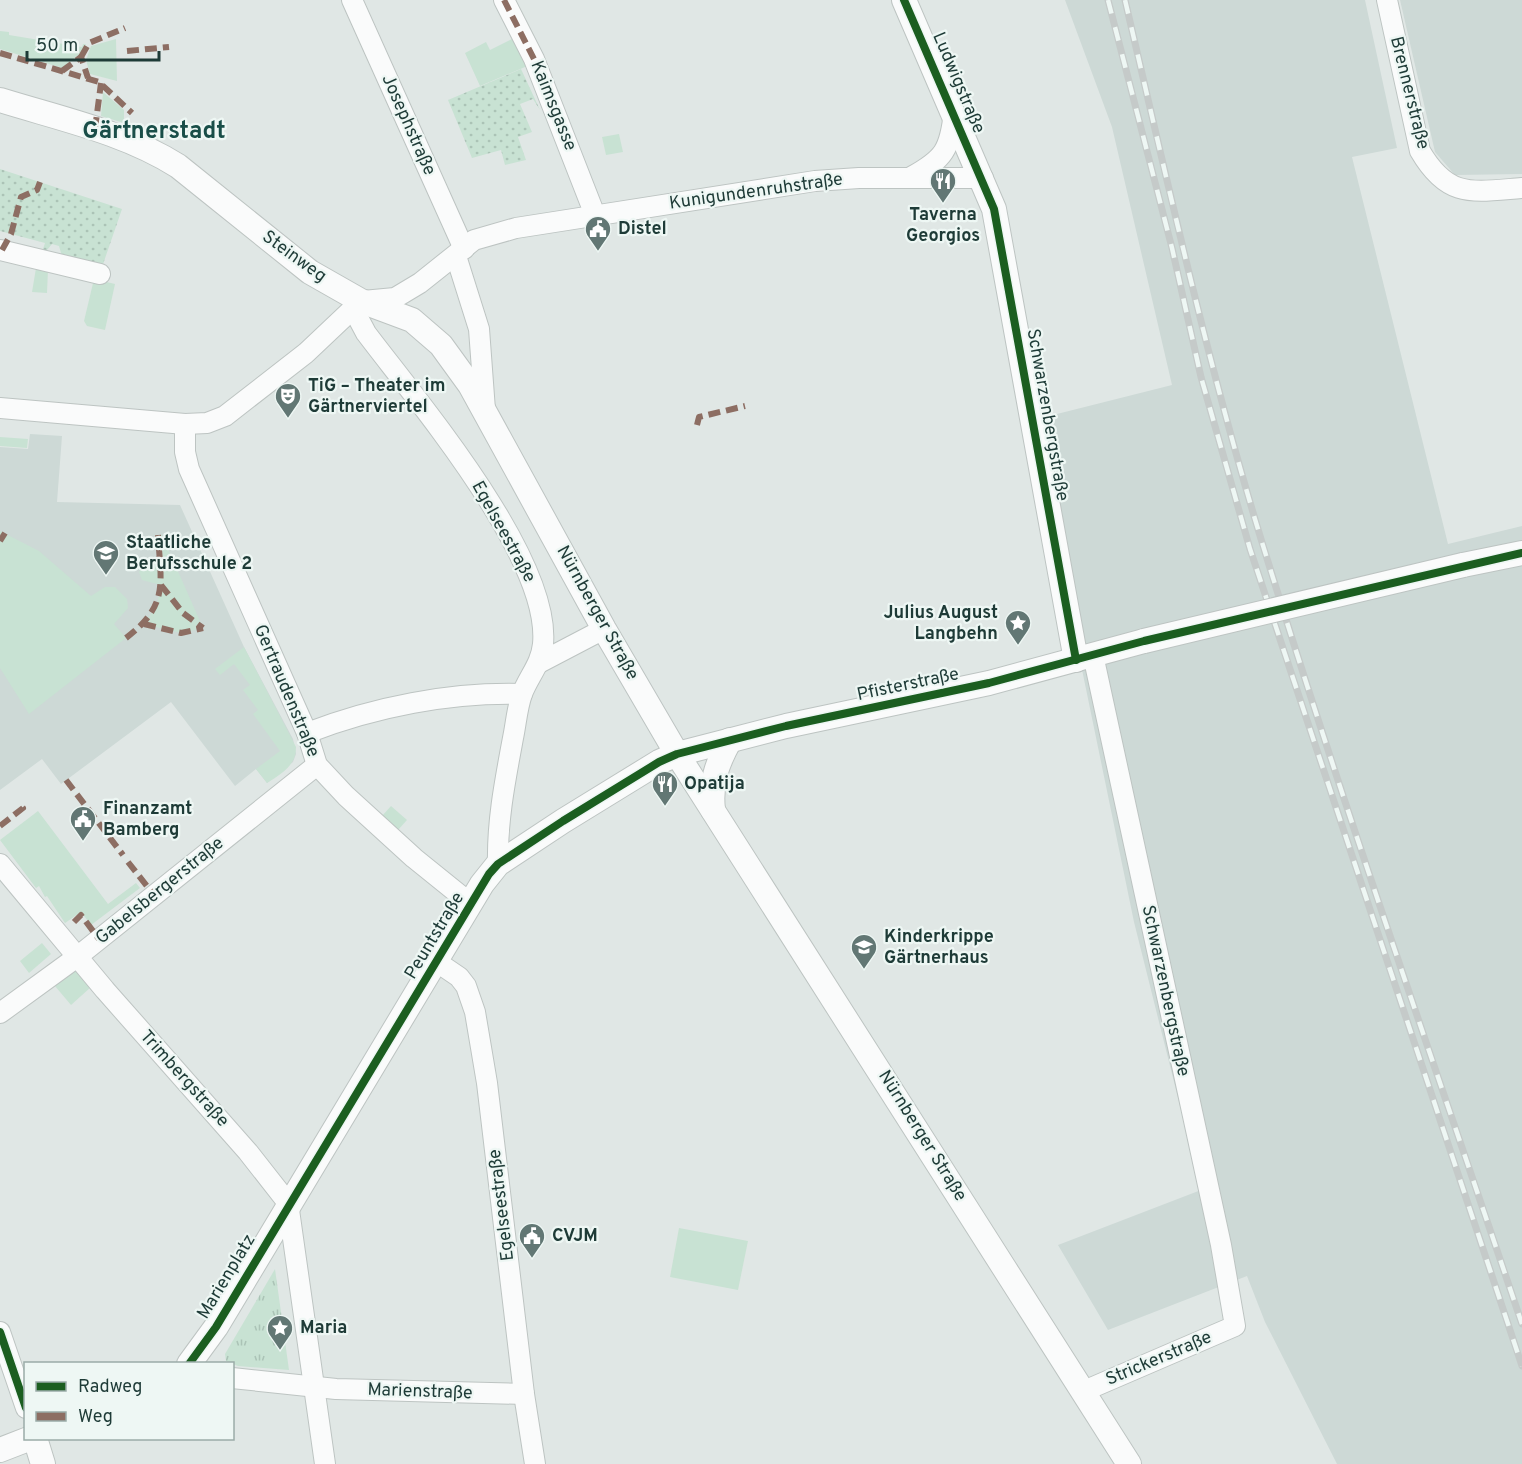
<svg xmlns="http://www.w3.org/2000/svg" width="1522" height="1464" font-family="Overpass,sans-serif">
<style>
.built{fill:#cdd9d6}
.grass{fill:#c8e2d3}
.park{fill:url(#park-tufts)}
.garden{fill:url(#garden-dots)}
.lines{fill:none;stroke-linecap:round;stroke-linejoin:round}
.minor-casing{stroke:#bdc4c2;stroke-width:22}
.tertiary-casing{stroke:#bdc4c2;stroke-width:26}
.minor{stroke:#fafbfb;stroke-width:20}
.tertiary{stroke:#fafbfb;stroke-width:24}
.rail-casing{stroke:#c5cac9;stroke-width:7}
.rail{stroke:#eef7f4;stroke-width:4.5;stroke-dasharray:14;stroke-linecap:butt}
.tertiary-bridge-casing{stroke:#bdc4c2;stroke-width:26;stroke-linecap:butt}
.tertiary-bridge{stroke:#fafbfb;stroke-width:24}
.quiet{stroke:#8d6e63;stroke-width:6;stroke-dasharray:12 6;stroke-linecap:butt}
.cycleway-casing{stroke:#eef7f4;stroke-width:11}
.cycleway{stroke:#1b5e20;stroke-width:8}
.labels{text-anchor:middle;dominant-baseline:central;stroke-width:4.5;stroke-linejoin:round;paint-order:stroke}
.street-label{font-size:18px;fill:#1e3b37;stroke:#eef7f4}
.poi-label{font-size:18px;font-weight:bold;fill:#1e3b37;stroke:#eef7f4;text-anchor:start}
.district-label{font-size:24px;font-weight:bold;fill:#194e48;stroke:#eef7f4}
</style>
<defs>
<pattern id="park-tufts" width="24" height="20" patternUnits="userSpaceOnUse" patternTransform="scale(1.5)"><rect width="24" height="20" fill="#c8e2d3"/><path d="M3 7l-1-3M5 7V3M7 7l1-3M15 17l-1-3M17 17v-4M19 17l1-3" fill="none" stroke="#abc3b6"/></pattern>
<pattern id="garden-dots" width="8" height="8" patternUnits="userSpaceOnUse" patternTransform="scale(1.5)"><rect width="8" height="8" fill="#c8e2d3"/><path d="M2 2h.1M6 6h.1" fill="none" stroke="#abc3b6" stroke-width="1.8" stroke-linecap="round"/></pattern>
</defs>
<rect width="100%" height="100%" fill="#e0e7e5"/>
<g class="built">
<polygon points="1065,0 1365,0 1397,148 1352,157 1448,544 1522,526 1522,1464 1337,1464 1265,1322 1247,1276 1108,1330 1058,1245 1201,1190 1134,922 1079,655 1049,416 1172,385 1112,127"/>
<polygon points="1400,0 1522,0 1522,174 1455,175 1435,152"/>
<polygon points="30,434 62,436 57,502 180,505 244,647 293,739 296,754 293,762 267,783 256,769 235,786 171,702 61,784 42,759 0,790 0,447 28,449"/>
</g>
<g class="grass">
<polygon points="0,31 9,32 9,35 82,47 83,44 86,44 79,55 62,68 0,49"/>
<polygon points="518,36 532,64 480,86 465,53 486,42 490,50"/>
<polygon points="116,39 117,81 90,74 86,60 91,46"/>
<polygon points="103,92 124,110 124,123 101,116"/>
<polygon points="619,134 623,152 606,155 602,137"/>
<polygon points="36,268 48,270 47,293 32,292"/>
<polygon points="94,279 115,284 105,330 87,326 84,321"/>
<polygon points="0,437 28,439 27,448 0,446"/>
<polygon points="0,531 39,551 91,596 105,587 115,587 127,599 128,608 114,624 126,638 29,714 0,668"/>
<polygon points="158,535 162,535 203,628 181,633 144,624 157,605 161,585 142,580 139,572 145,564 160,563"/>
<path d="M244,647L296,747C296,766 281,774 267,783L256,769L280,751L253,714L258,710L243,690L250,685L234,664L220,675L215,669Z"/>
<polygon points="391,806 407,820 398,830 382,816"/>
<polygon points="38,811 108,904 136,883 140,888 91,925 81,912 65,923 47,896 45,897 39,886 36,888 0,840"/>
<polygon points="42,943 51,954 29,973 20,961"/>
<polygon points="74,968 91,987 71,1005 55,986"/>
<polygon points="679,1228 748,1241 738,1290 670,1277"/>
</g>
<polygon class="park" points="275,1269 289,1370 238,1366 226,1361 225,1354"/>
<g class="garden">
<polygon points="521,69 540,110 533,99 520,104 532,132 518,137 526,160 505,165 501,150 472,158 448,100"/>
<polygon points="0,169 122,209 101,270 56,259 61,253 59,246 52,244 47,250 48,257 41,255 45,243 0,231"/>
</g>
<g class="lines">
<g class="minor-casing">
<g id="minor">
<polyline points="352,0 464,249"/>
<polyline points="504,0 534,59 595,215"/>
<path d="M1387,0L1420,151C1448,199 1472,192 1522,188"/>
<path d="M911,177C944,159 950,150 954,112"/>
<polyline points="0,250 100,274"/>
<polyline points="456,256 479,329 485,410"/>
<path d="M361,301L357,316L366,333C418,402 551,558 543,644C541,664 529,676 522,694C517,708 516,724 513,738C505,781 497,821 498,864"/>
<polyline points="363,301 395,298 420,283 474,240 516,228 815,181 859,178 983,178"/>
<polyline points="0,408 185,424 207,423 225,416 306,353 361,301"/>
<polyline points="185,424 185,452 189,469 307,733 317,765 346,796 414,858 471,904"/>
<polyline points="539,663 604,629"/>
<path d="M307,733C374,707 450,692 522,694"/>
<polyline points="0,864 105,990 248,1152 288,1203 325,1464"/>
<polyline points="437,962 459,977 466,986 475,1012 487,1083 524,1394 535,1464"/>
<polyline points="0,1013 77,957 317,765"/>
<polyline points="0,1332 26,1408"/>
<polyline points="232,1378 336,1389 524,1394"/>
<polyline points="1084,1391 1235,1326 1221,1245 1093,655"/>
</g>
</g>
<g class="tertiary-casing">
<g id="tertiary">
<polyline points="904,0 994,209 1076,660"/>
<path d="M0,100C61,119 124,132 178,166L310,272L361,301L412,320L441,345L470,385L604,629L677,754L1129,1464"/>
<polyline points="1463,565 1522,553"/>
<path d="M713,810C710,783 717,763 730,740"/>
<polyline points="189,1364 216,1327 482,884 498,864 563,821 659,762 677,754 786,726 989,683 1144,641"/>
<polyline points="35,1438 43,1464"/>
<polyline points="0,1450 31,1438"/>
</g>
</g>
<use href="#minor" class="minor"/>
<use href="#tertiary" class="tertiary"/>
<g class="rail-casing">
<g id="rail">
<polyline points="1108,0 1172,248 1201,377 1250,549 1522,1366"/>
<path d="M1125,0C1167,180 1207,362 1261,539C1342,803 1434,1063 1522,1324"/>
</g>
</g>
<use href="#rail" class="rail"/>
<g class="tertiary-bridge-casing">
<polyline id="tertiary-bridge" points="1144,641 1463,565"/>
</g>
<use href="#tertiary-bridge" class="tertiary-bridge"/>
<g class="quiet">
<polyline points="504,0 534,59"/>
<polyline points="127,51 169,47"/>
<polyline points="0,53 99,82 132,113"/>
<polyline points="81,57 89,43 125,28"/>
<polyline points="62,71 81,57 88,78"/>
<polyline points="95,129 101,83"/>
<polyline points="2,250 11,234 21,197 37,190 40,182"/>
<polyline points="697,425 699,417 745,406"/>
<polyline points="0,541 5,533"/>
<polyline points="161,585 183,613 203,628"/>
<polyline points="144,624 181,633 203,628"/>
<path d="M126,638C169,605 161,584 158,535"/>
<polyline points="66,780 123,855"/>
<polyline points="0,826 23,808 20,804"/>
<polyline points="128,862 154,895"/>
<polyline points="74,922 81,915 99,939"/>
</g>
<g class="cycleway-casing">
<g id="cycleway">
<polyline points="904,0 994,209 1076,660"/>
<polyline points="0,1332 26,1408"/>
<polyline points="189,1364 216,1327 489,874 498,864 563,821 659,762 677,754 786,726 989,683 1144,641 1522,553"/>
</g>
</g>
<use href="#cycleway" class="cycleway"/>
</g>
<defs>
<g id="restaurant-pin" transform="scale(1.35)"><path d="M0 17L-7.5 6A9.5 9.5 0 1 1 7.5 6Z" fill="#627774" stroke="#eef7f4"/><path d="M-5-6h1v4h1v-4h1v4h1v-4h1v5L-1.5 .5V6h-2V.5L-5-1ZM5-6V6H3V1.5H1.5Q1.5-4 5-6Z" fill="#fff"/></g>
<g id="civic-pin" transform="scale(1.35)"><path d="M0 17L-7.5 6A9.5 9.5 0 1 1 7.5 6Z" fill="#627774" stroke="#eef7f4"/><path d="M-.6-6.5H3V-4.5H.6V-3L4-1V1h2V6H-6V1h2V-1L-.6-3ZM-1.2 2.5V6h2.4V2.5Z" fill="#fff"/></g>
<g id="theatre-pin" transform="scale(1.35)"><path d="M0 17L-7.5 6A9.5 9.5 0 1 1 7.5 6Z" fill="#627774" stroke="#eef7f4"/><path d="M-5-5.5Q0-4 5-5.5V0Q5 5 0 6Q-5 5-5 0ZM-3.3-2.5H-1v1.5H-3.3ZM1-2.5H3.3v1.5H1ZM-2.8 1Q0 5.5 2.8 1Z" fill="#fff"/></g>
<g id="school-pin" transform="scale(1.35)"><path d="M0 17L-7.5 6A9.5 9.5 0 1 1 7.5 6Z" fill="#627774" stroke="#eef7f4"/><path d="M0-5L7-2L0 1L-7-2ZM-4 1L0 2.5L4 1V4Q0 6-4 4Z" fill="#fff"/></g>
<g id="sight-pin" transform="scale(1.35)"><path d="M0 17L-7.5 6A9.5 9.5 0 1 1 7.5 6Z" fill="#627774" stroke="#eef7f4"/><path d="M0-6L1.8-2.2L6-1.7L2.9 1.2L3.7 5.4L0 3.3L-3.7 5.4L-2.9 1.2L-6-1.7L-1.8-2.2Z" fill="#fff"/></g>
</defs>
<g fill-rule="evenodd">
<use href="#restaurant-pin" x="943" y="181"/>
<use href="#civic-pin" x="598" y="229"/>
<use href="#theatre-pin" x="288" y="396"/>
<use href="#school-pin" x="106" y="553"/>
<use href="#sight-pin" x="1018" y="623"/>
<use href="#restaurant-pin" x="665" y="784"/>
<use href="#civic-pin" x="83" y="819"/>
<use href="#school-pin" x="864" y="947"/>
<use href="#civic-pin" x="532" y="1236"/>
<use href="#sight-pin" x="280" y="1328"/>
</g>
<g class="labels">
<g class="street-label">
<text transform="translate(958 83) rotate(67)">Ludwigstraße</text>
<text transform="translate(1409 93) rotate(76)">Brennerstraße</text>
<text transform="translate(553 106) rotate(68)">Kaimsgasse</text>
<text transform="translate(408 125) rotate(66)">Josephstraße</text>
<text transform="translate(756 192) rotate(-8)">Kunigundenruhstraße</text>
<text transform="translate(294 257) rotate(36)">Steinweg</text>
<text transform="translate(1047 415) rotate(80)">Schwarzenbergstraße</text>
<text transform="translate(503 532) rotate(61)">Egelseestraße</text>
<text transform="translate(597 613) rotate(61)">Nürnberger Straße</text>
<text transform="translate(908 685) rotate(-12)">Pfisterstraße</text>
<text transform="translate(286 691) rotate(67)">Gertraudenstraße</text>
<text transform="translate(160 891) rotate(-39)">Gabelsbergerstraße</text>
<text transform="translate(435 936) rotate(-59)">Peuntstraße</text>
<text transform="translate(1165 991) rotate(78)">Schwarzenbergstraße</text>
<text transform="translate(184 1079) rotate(48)">Trimbergstraße</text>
<text transform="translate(922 1136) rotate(58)">Nürnberger Straße</text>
<text transform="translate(502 1205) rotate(-97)">Egelseestraße</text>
<text transform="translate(227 1277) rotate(-59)">Marienplatz</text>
<text transform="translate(1159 1359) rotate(-23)">Strickerstraße</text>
<text transform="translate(420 1392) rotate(2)">Marienstraße</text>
</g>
<g class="poi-label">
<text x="943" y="215" text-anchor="middle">Taverna<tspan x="943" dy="21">Georgios</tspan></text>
<text x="618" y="229">Distel</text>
<text x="308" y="386">TiG – Theater im<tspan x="308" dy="21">Gärtnerviertel</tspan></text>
<text x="126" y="543">Staatliche<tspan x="126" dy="21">Berufsschule 2</tspan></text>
<text x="998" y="613" text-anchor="end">Julius August<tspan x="998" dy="21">Langbehn</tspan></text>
<text x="684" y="784">Opatija</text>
<text x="103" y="809">Finanzamt<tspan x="103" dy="21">Bamberg</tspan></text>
<text x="884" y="937">Kinderkrippe<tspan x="884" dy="21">Gärtnerhaus</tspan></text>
<text x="552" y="1236">CVJM</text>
<text x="300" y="1328">Maria</text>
</g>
<g class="district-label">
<text x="154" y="132">Gärtnerstadt</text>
</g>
</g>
<rect x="24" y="1362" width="210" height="78" fill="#eef7f4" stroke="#9baca8" stroke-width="1.5"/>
<rect x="36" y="1382" width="30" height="9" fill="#1b5e20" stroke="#9baca8" stroke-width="1.5"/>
<text x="78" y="1392" font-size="18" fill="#1e3b37">Radweg</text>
<rect x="36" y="1412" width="30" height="9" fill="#8d6e63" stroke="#9baca8" stroke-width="1.5"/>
<text x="78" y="1422" font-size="18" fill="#1e3b37">Weg</text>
<path d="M27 51v9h132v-9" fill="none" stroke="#1e3b37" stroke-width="3"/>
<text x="36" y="51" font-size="18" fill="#1e3b37" stroke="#eef7f4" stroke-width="4.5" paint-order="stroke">50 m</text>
</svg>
